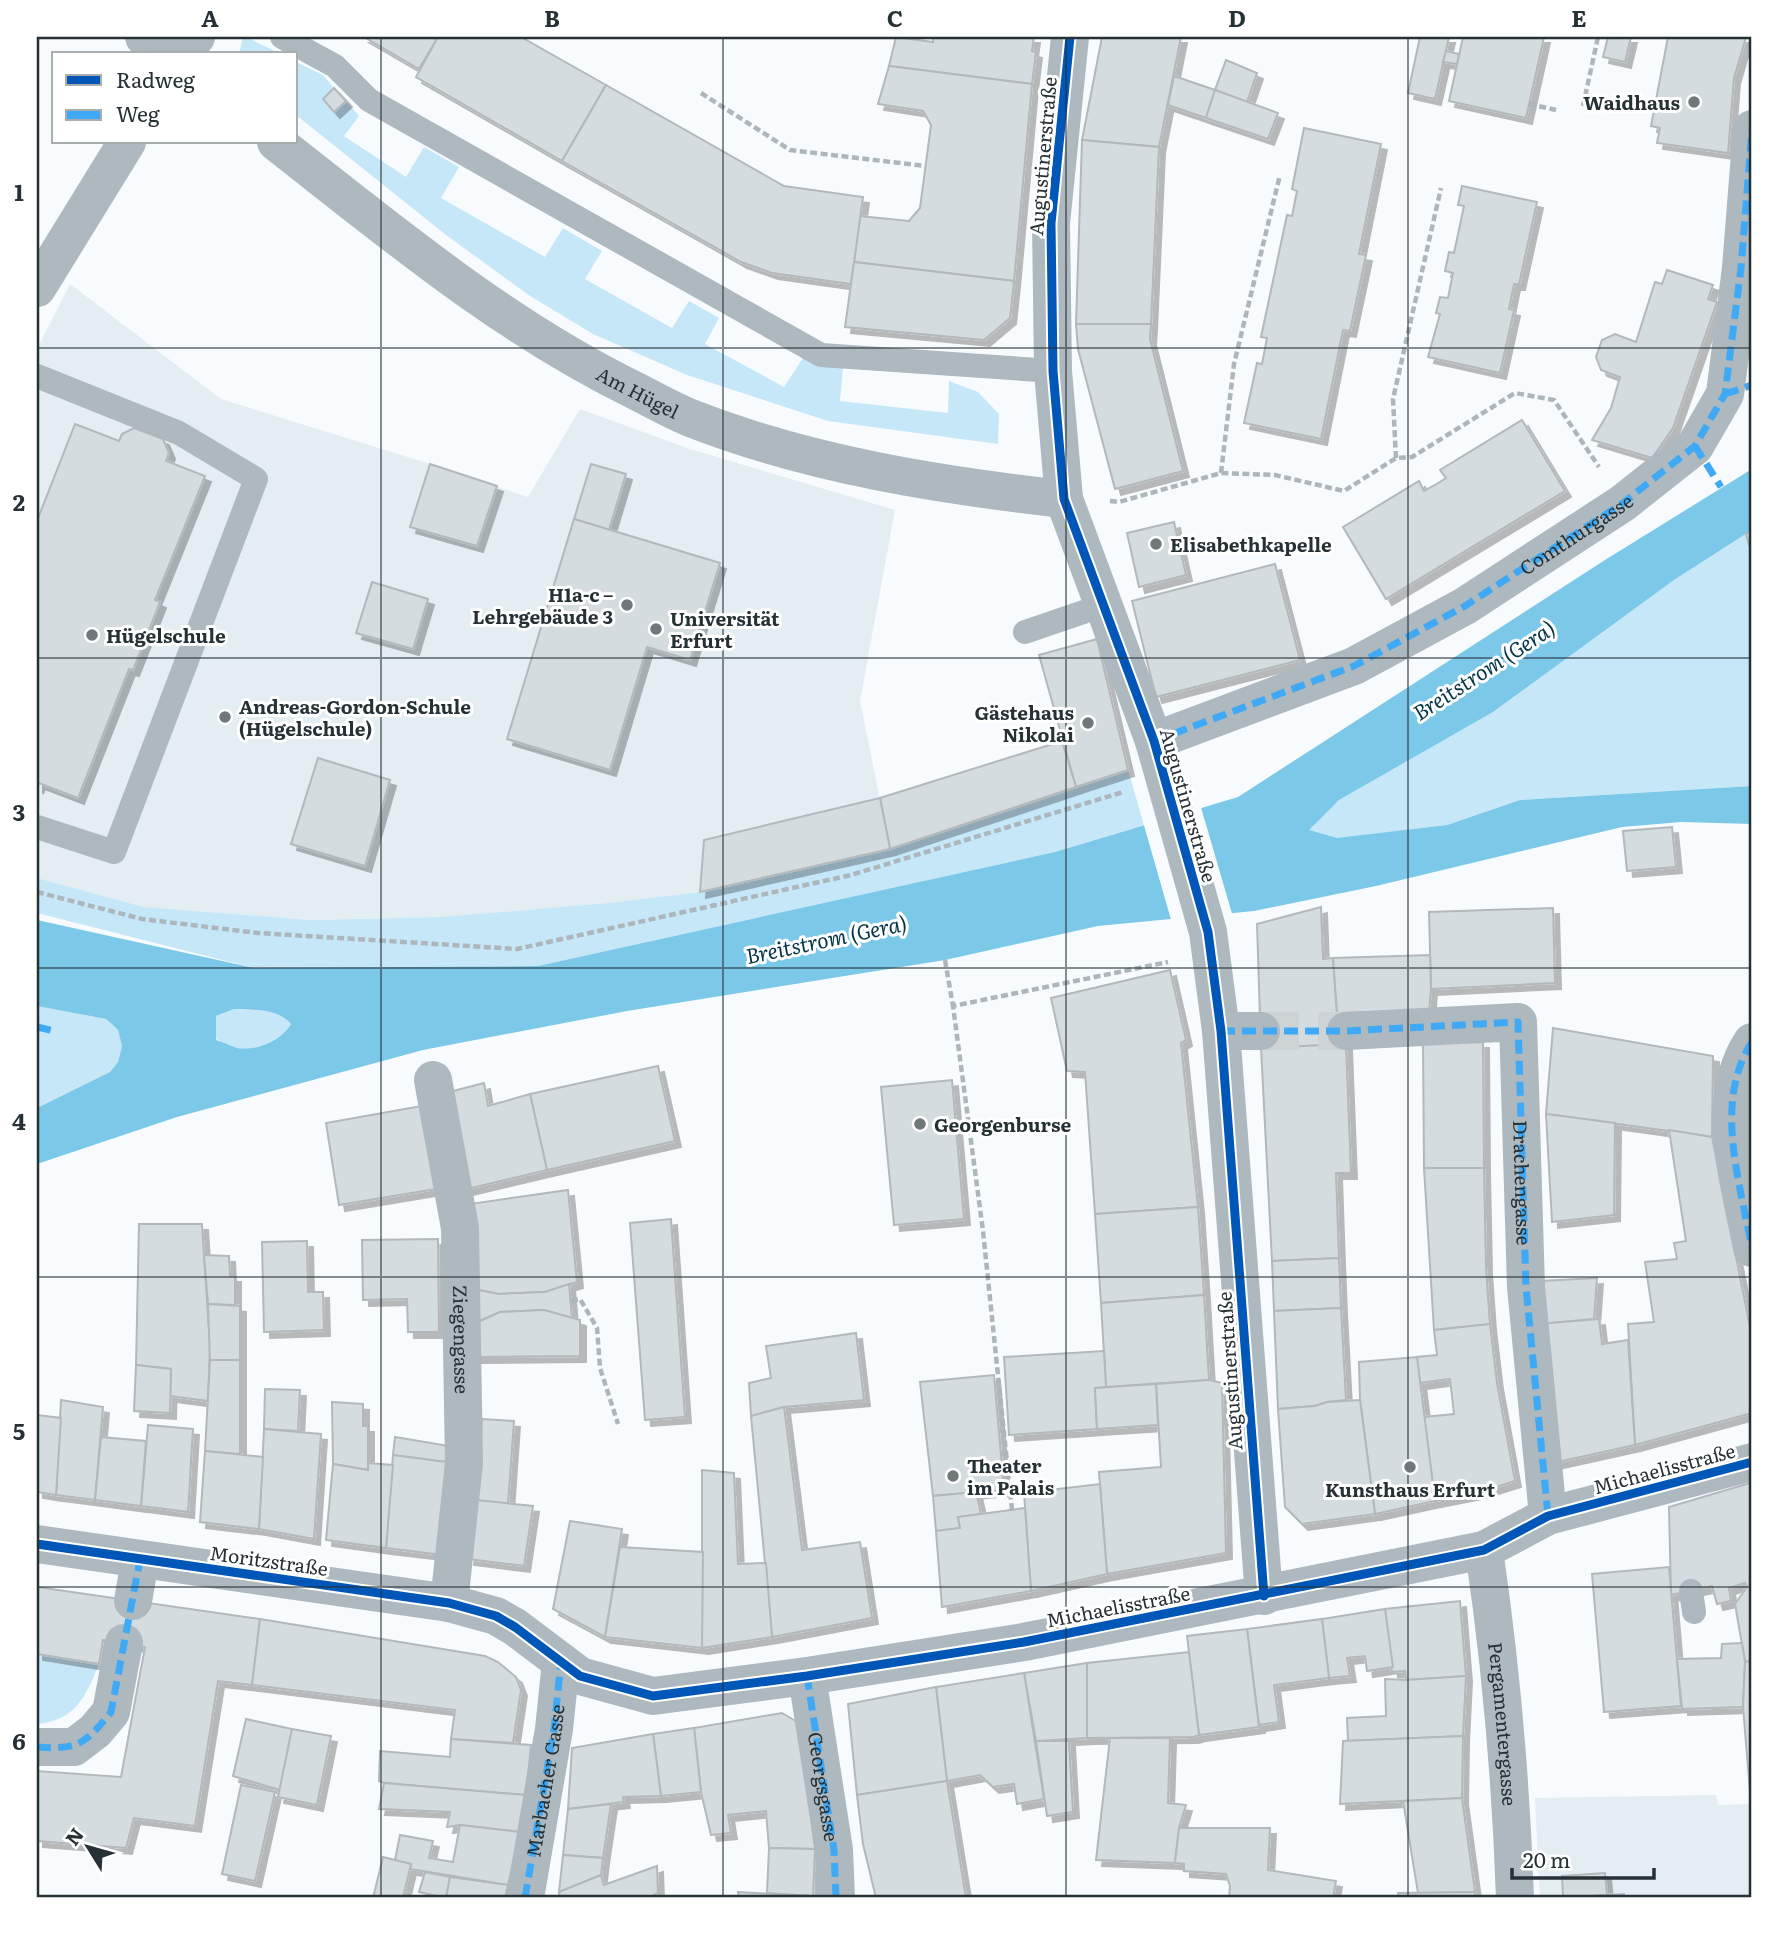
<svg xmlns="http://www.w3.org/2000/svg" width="1789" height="1935" font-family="Literata,serif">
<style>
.built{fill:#e3edf2}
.green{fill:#c6e7f8}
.water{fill:#7bc8e8;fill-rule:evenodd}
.pier{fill:#f8fbfd}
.building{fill:#d5dcdf;stroke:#b2b8bb;stroke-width:2;filter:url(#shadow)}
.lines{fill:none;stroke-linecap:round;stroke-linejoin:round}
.street-tunnel{stroke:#ced3d5;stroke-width:38;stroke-dasharray:38 19;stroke-linecap:butt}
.path{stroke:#adb6bb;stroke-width:4.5;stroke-dasharray:7 3.5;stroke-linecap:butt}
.lane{stroke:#adb9be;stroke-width:24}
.street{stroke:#adb9be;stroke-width:38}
.quiet{stroke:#3fa9f5;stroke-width:7;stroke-dasharray:14 7;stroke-linecap:butt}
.cycleway-casing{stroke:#fff;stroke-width:13}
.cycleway{stroke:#0057b8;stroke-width:9}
.grid{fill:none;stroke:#263136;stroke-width:2;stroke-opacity:0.55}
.poi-dot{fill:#70787c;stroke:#fff;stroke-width:2.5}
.labels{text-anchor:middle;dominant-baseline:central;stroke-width:6;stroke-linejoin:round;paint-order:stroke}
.poi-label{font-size:19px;font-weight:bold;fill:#263136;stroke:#fff;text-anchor:start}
.street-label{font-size:19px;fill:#263136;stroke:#fff}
.water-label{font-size:21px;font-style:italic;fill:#023547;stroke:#fff}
.neatline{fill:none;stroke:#263136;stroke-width:2.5}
.grid-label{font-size:23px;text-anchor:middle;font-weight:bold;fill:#263136}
</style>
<defs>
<filter id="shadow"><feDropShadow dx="6" dy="6" stdDeviation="0" flood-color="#0004"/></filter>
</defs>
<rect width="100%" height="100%" fill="#f8fbfd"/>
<g class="built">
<polygon points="70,284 221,399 430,464 528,497 580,409 690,449 895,510 860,701 890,849 700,892 608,903 441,917 310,920 144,907 37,878 37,349"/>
<polygon points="1716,1795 1718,1805 1751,1804 1752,1898 1540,1898 1535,1798"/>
</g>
<g class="green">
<polygon points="243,37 246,37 281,54 239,54"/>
<polygon points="296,62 323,75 334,88 323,99 334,111 346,101 359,116 344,136 406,177 424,147 459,167 441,198 545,257 563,228 602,251 585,279 672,328 689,301 719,318 705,344 784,387 803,358 843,368 840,401 948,413 949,381 978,392 999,414 998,444 828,421 687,375 593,334 530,296 446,235 296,115"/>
<polygon points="1746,534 1752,555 1752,786 1520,800 1447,825 1337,839 1308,830 1339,800 1493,712 1674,580"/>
<polygon points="1128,770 1144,825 1055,852 538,966 254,968 37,913 37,878 144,907 310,920 441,917 608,903 700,892 890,849"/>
<polygon points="37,1006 106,1019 113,1025 118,1030 122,1046 118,1062 110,1072 37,1108"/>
<path d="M234,1009C254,1010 277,1008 291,1024C281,1041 257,1051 237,1048C230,1046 223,1042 216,1039V1016Z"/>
<path d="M37,1654L99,1664C86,1696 75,1721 37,1724Z"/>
</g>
<path class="water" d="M1752,469V530L1674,580L1493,712L1339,800L1309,830L1337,838L1447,825L1520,800L1752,786V824L1681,822L1622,827L1376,886L1254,911L1098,926L945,960L627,1011L423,1050L177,1117L37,1164V1108L110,1072L118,1062L122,1046L118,1030L113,1025L106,1019L37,1006V920L254,968L538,966L1055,852L1238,797L1605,560ZM234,1009C254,1010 277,1008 291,1024C281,1041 257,1051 237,1048C231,1046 223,1042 216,1040V1016Z"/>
<polygon class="pier" points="1200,804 1233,917 1172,923 1143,822"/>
<g class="building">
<polygon points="364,37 438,37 419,69"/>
<polygon points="438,37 521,37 606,85 562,161 416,77"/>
<polygon points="896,37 933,42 933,37 1034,37 1032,51 1036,52 1032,84 889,66"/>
<polygon points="1102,37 1181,37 1159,147 1082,140"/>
<polygon points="1420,37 1449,37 1435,99 1408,93"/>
<polygon points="1463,37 1544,37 1526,118 1449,101"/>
<polygon points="1608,37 1631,37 1625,62 1603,57"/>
<polygon points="1668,37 1746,37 1734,78 1728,153 1657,143 1660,128 1651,126"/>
<polygon points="1446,51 1459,54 1457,64 1443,62"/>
<polygon points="1226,60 1257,73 1247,102 1215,90"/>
<polygon points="889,66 1032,84 1014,281 854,262 860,216 909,221 920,208 931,125 923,111 878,104"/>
<polygon points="1174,76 1215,90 1206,118 1168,105"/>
<polygon points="606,85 784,186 863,197 851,284 772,273 741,262 562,161"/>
<polygon points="334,88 346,101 334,112 323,99"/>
<polygon points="1215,90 1278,113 1268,139 1206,118"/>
<polygon points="1304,128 1381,144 1359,254 1366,255 1350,331 1343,330 1321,439 1244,423 1257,363 1262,364 1267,338 1261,337 1287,215 1292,216 1297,191 1292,189"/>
<polygon points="1082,140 1159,147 1151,324 1076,324"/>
<polygon points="1462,186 1537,202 1519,284 1514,284 1509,309 1514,310 1500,373 1428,357 1440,314 1436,313 1440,297 1448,298 1453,273 1445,271 1449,252 1454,253 1464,206 1458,205"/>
<polygon points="854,262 1014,281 1010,318 984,340 845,327"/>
<polygon points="1667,270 1713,285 1708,299 1717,302 1673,428 1652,458 1592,440 1611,408 1620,377 1601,370 1596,357 1602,340 1615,334 1636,342 1655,282 1662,284"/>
<polygon points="1076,324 1151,324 1150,339 1183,471 1115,489 1078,349"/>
<polygon points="1522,420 1565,491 1386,599 1343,527 1419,481 1424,491 1435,485 1446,478 1440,470"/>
<polygon points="75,424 119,441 122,434 134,428 163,439 169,453 166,461 205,476 155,600 160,602 133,670 129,669 78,798 39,783 37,788 37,521"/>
<polygon points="430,464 497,486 477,546 410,527"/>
<polygon points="591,464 626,474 609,530 574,519"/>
<polygon points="574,519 720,563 690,660 647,647 610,770 507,739"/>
<polygon points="1174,522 1186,575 1139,587 1127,533"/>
<polygon points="1752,530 1752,555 1746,534"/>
<polygon points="1275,564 1300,660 1156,697 1132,601"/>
<polygon points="372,582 428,599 413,649 356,633"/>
<polygon points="1097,639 1128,770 1076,787 1039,655"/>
<polygon points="1062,741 1076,787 890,849 880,798"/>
<polygon points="318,758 390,780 365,866 291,844"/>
<polygon points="880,798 890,849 700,892 704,840"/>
<polygon points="1672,827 1676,867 1627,871 1623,831"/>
<polygon points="1321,907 1323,959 1333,958 1337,1013 1346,1031 1346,1044 1261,1048 1257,924"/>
<polygon points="1553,908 1555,983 1431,989 1429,912"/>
<polygon points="1430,955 1431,989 1429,1011 1337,1013 1333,958"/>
<polygon points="1170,970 1186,1040 1181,1043 1198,1207 1095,1214 1085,1072 1067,1071 1051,998"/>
<polygon points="1553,1028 1713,1056 1712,1137 1546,1114"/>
<polygon points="1483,1042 1484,1168 1424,1168 1423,1043"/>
<polygon points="1346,1044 1351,1173 1336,1173 1339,1258 1272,1261 1261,1048"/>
<polygon points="658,1066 675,1141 547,1170 530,1094"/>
<polygon points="952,1080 964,1219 894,1225 881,1087"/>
<polygon points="484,1083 488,1106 530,1094 547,1170 467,1189 453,1091"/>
<polygon points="422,1106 436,1189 339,1205 326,1123"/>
<polygon points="1546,1114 1615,1123 1614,1215 1552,1222"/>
<polygon points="1669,1130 1712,1137 1752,1337 1752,1413 1635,1445 1628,1324 1654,1322 1645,1262 1677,1259 1674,1243 1686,1241"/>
<polygon points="1424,1168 1484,1168 1486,1268 1490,1324 1434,1330"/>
<polygon points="568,1190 577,1282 545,1292 498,1294 475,1289 470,1204"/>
<polygon points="1198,1207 1204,1295 1101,1303 1095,1214"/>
<polygon points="671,1219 685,1417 645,1420 630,1223"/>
<polygon points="139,1224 202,1224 210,1345 208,1401 170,1396 171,1369 136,1365"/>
<polygon points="438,1239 439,1332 408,1332 407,1299 363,1300 362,1240"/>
<polygon points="307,1241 308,1292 323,1292 324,1330 264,1332 262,1242"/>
<polygon points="204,1255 229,1256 230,1276 235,1276 235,1305 208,1304"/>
<polygon points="1339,1258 1341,1308 1274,1311 1272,1261"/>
<polygon points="1597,1278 1594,1319 1540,1324 1540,1281"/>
<polygon points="569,1284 572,1318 544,1310 500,1312 479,1321 479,1290 498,1294 545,1292"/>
<polygon points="1204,1295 1209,1380 1106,1387 1101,1303"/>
<polygon points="208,1304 240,1306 240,1360 210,1360"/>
<polygon points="1341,1308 1346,1400 1327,1402 1315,1406 1278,1409 1274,1311"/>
<polygon points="544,1310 580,1320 580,1356 475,1357 476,1323 500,1312"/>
<polygon points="1599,1319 1602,1344 1628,1340 1635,1445 1553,1463 1537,1324"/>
<polygon points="1490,1324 1497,1383 1515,1481 1476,1493 1435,1501 1424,1417 1454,1414 1450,1379 1420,1383 1417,1357 1437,1355 1434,1330"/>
<polygon points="856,1333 864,1400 784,1407 751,1416 749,1383 771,1378 766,1346"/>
<polygon points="1104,1351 1106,1387 1095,1388 1097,1429 1009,1435 1004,1357"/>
<polygon points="1417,1357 1435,1501 1375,1514 1360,1400 1359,1362"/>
<polygon points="210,1360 240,1360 240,1454 205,1451"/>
<polygon points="136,1365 171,1369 170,1413 134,1411"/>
<polygon points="994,1375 1004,1490 933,1496 920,1382"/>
<polygon points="1209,1380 1222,1383 1226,1553 1107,1574 1099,1472 1161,1467 1156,1384"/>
<polygon points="1156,1384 1158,1425 1097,1429 1095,1388"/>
<polygon points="265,1389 300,1390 298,1431 264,1429"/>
<polygon points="61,1400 103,1407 95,1500 56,1495"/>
<polygon points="1360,1400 1375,1514 1302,1524 1285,1507 1278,1409 1315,1406 1327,1402"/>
<polygon points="332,1402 363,1404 363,1426 368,1426 368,1470 333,1464"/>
<polygon points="784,1407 802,1550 860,1542 872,1618 772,1637 751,1416"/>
<polygon points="37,1415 61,1418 56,1495 37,1492"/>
<polygon points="482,1419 514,1421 508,1504 476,1500"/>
<polygon points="148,1425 193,1429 188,1512 141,1506"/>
<polygon points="264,1429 321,1434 314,1539 259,1529"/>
<polygon points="101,1437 146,1441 141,1506 95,1500"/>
<polygon points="395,1437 455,1447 454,1463 393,1455"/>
<polygon points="205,1451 263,1457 259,1529 200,1522"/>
<polygon points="393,1455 454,1463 443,1555 386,1548"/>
<polygon points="368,1463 393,1465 386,1548 326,1540 333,1464 368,1470"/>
<polygon points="702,1470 734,1473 738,1564 766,1563 772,1637 702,1648"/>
<polygon points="1750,1483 1752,1497 1752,1661 1745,1662 1735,1604 1747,1587 1745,1583 1729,1588 1731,1601 1717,1604 1712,1586 1671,1595 1669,1507"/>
<polygon points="1100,1484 1107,1574 1031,1591 1024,1493"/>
<polygon points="976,1492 981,1514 958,1517 960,1528 936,1531 933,1496"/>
<polygon points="476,1500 533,1506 524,1566 468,1559"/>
<polygon points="1025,1508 1031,1591 942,1607 936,1531 960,1528 958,1517"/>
<polygon points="570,1521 622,1529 605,1637 553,1609"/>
<polygon points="620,1547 703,1552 702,1648 605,1637"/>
<polygon points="1669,1567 1681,1706 1604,1712 1592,1574"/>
<polygon points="37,1587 260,1619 252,1685 218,1681 195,1826 134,1818 126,1848 37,1841 37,1771 121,1777 145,1647 103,1640 99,1664 37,1654"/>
<polygon points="1460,1601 1466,1676 1406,1680 1405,1671 1392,1672 1385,1609"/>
<polygon points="1385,1609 1393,1667 1367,1671 1365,1656 1347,1658 1350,1676 1329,1678 1322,1619"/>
<polygon points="260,1619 485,1656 498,1662 516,1677 521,1690 513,1743 451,1739 455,1710 252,1685"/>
<polygon points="1322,1619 1329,1678 1274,1685 1279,1722 1259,1725 1247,1629"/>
<polygon points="1247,1629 1259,1727 1199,1735 1187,1636"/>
<polygon points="1742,1643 1745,1662 1743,1707 1682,1709 1677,1659 1721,1658 1722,1644"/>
<polygon points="1189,1652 1199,1735 1193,1737 1087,1738 1087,1663"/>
<polygon points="1752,1661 1752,1804 1751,1804 1743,1707 1745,1662"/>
<polygon points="1087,1663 1087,1738 1036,1741 1024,1673"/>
<polygon points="1024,1673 1044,1799 1017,1804 1014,1784 993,1787 980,1775 947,1781 936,1687"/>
<polygon points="1466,1676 1463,1736 1348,1741 1347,1718 1386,1716 1385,1679 1406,1680"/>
<polygon points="936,1687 947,1781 857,1795 848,1704"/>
<polygon points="782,1713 799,1723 815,1849 769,1848 766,1811 728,1815 731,1833 711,1835 701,1792 694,1728"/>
<polygon points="246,1719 292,1729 280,1790 233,1776"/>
<polygon points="694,1728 701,1792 661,1796 653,1734"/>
<polygon points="292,1729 331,1736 317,1805 278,1797"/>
<polygon points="653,1734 661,1796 623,1797 624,1802 568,1809 572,1748"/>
<polygon points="1463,1736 1462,1798 1340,1804 1343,1741"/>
<polygon points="1110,1738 1170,1738 1168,1803 1186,1805 1179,1828 1175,1863 1096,1860"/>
<polygon points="451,1739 531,1745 526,1795 384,1783 379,1781 380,1751 450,1757"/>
<polygon points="1036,1741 1069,1741 1073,1812 1047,1816"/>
<polygon points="947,1781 966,1898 876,1898 863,1844 857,1795"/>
<polygon points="384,1783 526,1795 520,1832 460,1825 447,1827 450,1812 379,1809"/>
<polygon points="241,1785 275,1792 255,1881 222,1874"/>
<polygon points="1462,1798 1475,1892 1418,1893 1403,1801"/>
<polygon points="611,1804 603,1858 563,1855 568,1809"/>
<polygon points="460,1825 520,1832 508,1885 410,1869 411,1864 395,1860 400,1835 433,1841 429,1858 453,1862"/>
<polygon points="1179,1828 1270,1828 1268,1870 1336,1881 1333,1898 1229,1898 1230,1886 1226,1874 1184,1871 1184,1864 1175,1863"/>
<polygon points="769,1848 815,1849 813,1896 767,1893"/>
<polygon points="563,1855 603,1858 601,1875 559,1892"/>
<polygon points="383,1857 411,1864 403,1898 373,1898"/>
<polygon points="657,1866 658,1893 648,1898 560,1898 559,1892 601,1875 604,1885"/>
<polygon points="425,1872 450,1877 446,1898 419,1892"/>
<polygon points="1605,1873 1607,1895 1563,1898 1562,1876"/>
<polygon points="450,1877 508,1885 505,1898 446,1898"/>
<polygon points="738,1892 813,1896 814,1898 739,1898"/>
<polygon points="1475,1892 1476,1898 1399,1898 1398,1893"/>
<polygon points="1624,1894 1625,1898 1556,1898"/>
</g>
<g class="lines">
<polyline class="street-tunnel" points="1261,1031 1346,1031"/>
<g class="path">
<polyline points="701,93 790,150 925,166"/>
<polyline points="1529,104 1556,110"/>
<polyline points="1583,106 1598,37"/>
<polyline points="1396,458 1393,399 1441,188"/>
<polyline points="1221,473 1234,364 1280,175"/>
<polyline points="1110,501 1119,502 1221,473 1275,475 1344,491 1396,458 1412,457 1515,393 1554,400 1599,467"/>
<polyline points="37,892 142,919 258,933 517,949 851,875 1123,792"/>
<polyline points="945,960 953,1006"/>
<polyline points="571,1301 580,1299 597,1328 600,1368 618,1424"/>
<polyline points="1012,1510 983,1231 953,1006 1168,962"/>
</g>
<g class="lane">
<polyline points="282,37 335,66 369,100 821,355 1053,371"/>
<polyline points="37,376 179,433 256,479 114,852 37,827"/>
<polyline points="1025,632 1104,605"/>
<polyline points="1691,1591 1694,1612"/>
</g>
<g class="street">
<polyline points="144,37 164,54"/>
<polyline points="1070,37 1051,223 1053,371 1064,499 1154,741 1208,932 1221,1031 1264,1596"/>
<polyline points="182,54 196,37"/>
<path id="s1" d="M276,142C391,232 503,326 636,391C653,400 670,409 688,417C807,464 937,485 1064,499"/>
<polyline points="37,288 127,142"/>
<polyline points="1154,741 1354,666 1465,606 1623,503 1695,446 1725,394 1741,268 1752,129"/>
<polyline points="1221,1031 1261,1031"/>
<polyline points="1346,1031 1518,1022 1526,1287 1548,1516"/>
<path d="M1752,1042C1713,1101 1740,1183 1752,1248"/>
<path id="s2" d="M433,1080L460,1228L464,1463L449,1603"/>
<polyline points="37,1544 449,1603 496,1616 515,1627 580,1676 653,1696 807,1676 1024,1642 1484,1550 1548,1516 1752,1462"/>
<path id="s3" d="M1484,1550C1501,1666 1511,1782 1515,1898"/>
<polyline points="133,1601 140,1560"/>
<path id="s4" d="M807,1676L834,1850L836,1898"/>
<polyline points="37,1747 74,1747 95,1731 111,1712 124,1643"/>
<polyline points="525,1898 554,1729 561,1662"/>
</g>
<g class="quiet">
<polyline points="1725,394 1752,385"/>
<polyline points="1695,446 1721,487"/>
<path id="s5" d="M1154,741L1354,666L1465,606L1623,503L1695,446L1725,394L1741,268L1752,129"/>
<polyline points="37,1027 54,1031"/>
<path id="s6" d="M1221,1031H1346L1518,1022L1526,1287L1548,1516"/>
<path d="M1752,1042C1713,1101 1740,1183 1752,1248"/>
<polyline points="807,1676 834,1850 836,1898"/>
<path d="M37,1747C79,1750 85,1744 111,1712L140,1560"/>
<path id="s7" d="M525,1898L554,1729L561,1662"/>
</g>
<g class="cycleway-casing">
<g id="cycleway">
<polyline points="1070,37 1051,223 1053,371 1064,499 1154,741 1208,932 1221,1031 1264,1596"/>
<polyline points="37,1544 449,1603 496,1616 515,1627 580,1676 653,1696 807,1676 1024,1642 1484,1550 1548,1516 1752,1462"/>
</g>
</g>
<use href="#cycleway" class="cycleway"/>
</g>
<path class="grid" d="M381,37V1898M723,37V1898M1066,37V1898M1408,37V1898M37,348H1752M37,658H1752M37,968H1752M37,1277H1752M37,1587H1752"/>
<g class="poi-dot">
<circle cx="1694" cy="102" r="7"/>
<circle cx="1156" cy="544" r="7"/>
<circle cx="627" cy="605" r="7"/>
<circle cx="656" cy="629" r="7"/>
<circle cx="92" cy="635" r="7"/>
<circle cx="225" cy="717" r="7"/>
<circle cx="1088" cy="723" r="7"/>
<circle cx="920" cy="1124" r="7"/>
<circle cx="1410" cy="1467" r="7"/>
<circle cx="953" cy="1476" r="7"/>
</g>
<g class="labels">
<g class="poi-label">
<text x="1680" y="102" text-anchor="end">Waidhaus</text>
<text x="1170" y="544">Elisabethkapelle</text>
<text x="613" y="594" text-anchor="end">H1a-c –<tspan x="613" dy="22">Lehrgebäude 3</tspan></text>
<text x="670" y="618">Universität<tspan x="670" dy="22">Erfurt</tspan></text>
<text x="106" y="635">Hügelschule</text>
<text x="239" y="706">Andreas-Gordon-Schule<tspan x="239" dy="22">(Hügelschule)</tspan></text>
<text x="1074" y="712" text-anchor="end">Gästehaus<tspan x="1074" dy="22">Nikolai</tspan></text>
<text x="934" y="1124">Georgenburse</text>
<text x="967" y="1465">Theater<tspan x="967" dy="22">im Palais</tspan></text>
<text x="1410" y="1489" text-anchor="middle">Kunsthaus Erfurt</text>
</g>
<g class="street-label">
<text transform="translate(1042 156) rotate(-85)">Augustinerstraße</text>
<text stroke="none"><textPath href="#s1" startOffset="441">Am Hügel</textPath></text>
<text stroke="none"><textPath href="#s5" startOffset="472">Comthurgasse</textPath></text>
<text transform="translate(1189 805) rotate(74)">Augustinerstraße</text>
<text stroke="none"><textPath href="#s6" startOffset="458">Drachengasse</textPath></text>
<text stroke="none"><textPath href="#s2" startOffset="262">Ziegengasse</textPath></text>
<text transform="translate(1229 1371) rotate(-94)">Augustinerstraße</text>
<text transform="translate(1664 1468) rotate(-15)">Michaelisstraße</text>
<text transform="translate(269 1560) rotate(8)">Moritzstraße</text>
<text transform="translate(1118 1606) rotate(-11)">Michaelisstraße</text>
<text stroke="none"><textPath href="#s3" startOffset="175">Pergamentergasse</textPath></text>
<text stroke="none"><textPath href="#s7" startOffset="119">Marbacher Gasse</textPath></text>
<text stroke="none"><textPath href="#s4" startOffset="112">Georgsgasse</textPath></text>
</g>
<g class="water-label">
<text transform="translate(1483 669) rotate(-33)">Breitstrom (Gera)</text>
<text transform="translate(826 938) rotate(-12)">Breitstrom (Gera)</text>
</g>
</g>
<rect width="1789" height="1935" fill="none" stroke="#ffffff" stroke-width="77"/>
<rect x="52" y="52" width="245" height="91" fill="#ffffff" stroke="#a8adaf" stroke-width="2"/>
<rect x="66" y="75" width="35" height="10" fill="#0057b8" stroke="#a8adaf" stroke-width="2"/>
<text x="116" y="88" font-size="21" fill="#263136">Radweg</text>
<rect x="66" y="110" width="35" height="10" fill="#3fa9f5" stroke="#a8adaf" stroke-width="2"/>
<text x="116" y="122" font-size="21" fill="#263136">Weg</text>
<g transform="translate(88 1847) rotate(307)" stroke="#ffffff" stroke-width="5" paint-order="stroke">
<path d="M0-5L12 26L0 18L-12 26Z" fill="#263136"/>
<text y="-10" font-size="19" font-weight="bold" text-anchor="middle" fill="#263136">N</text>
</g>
<path d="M1512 1868v10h142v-10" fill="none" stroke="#263136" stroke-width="3.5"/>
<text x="1523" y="1868" font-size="21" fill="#263136" stroke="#ffffff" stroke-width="5" paint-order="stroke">20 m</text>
<rect x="38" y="38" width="1712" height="1858" class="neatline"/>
<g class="grid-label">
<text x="210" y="27">A</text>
<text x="552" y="27">B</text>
<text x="895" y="27">C</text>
<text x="1237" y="27">D</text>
<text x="1579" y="27">E</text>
<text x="19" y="201">1</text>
<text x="19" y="511">2</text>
<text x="19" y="821">3</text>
<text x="19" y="1130">4</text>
<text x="19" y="1440">5</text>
<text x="19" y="1750">6</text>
</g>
</svg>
